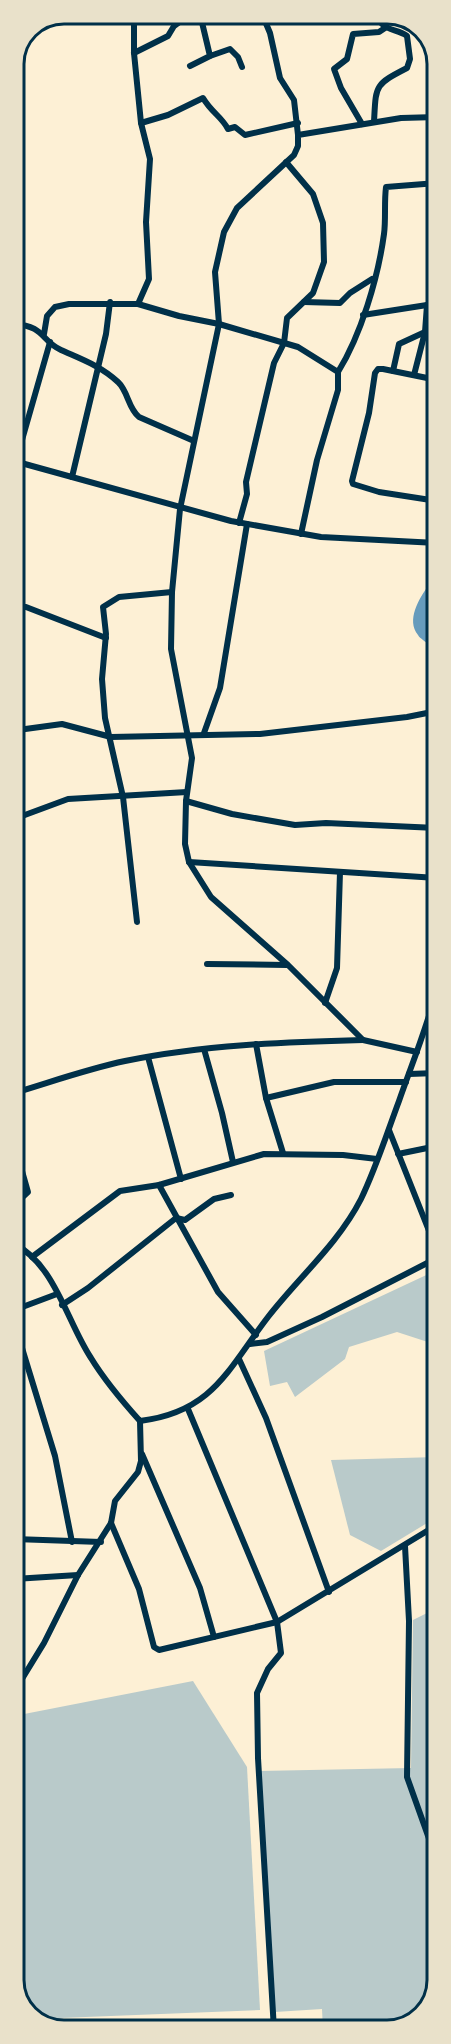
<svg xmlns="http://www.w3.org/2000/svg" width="451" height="2044" font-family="Helvetica,sans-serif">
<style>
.green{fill:#b9caca}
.water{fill:#669bbc}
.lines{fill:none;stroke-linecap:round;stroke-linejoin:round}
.minor{stroke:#003049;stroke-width:6}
.rim{fill:none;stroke:#003049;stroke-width:3}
</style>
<rect width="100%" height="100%" fill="#fdf0d5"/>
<g class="green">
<polygon points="437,1270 437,1345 397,1332 349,1347 345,1359 295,1397 287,1382 270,1386 264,1351"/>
<polygon points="437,1457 437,1517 381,1551 350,1535 331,1460"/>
<polygon points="437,1608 437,1980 425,2013 394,2030 323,2030 322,2009 275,2012 259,1771 411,1768 413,1620"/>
<polygon points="193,1681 247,1767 260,2010 35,2019 29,2016 14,1987 14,1716"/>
</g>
<path class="water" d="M428,586H437V678C429,667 433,656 428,645C426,641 420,639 418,635C406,620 419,599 428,586Z"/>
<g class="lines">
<g class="minor">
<polyline points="134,14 134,53 141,123 150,159 146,222 149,279 138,304"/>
<polyline points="262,14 270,33 280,78 294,100 298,135"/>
<polyline points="134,53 168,36 174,26 190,14"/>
<polyline points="210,56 230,49 238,57 242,67"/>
<polyline points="190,66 210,56 200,14"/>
<path d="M374,122C376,85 374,85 407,68L410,59L407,36C399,30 389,31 382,24V14"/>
<path d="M141,123L168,115L203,98C212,113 221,116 228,129L235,127L245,135L298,123"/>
<polyline points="362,124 341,88 334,69 347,59 353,34 379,32 385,28"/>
<polyline points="304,302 340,303 350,293 372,279"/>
<polyline points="363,315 427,305 437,300"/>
<path d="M14,324C45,326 41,341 61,350C81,359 101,366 118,382C128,391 128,408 139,417L194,441"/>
<polyline points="44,334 47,316 55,307 69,304 138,304 179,316 219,324 298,347 338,372 338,390 317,460 301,534"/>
<polyline points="393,371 399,344 425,332"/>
<path d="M338,372C361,335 378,278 384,234C386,219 384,203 386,187L437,183"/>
<polyline points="414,375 425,332 427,305"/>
<polyline points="437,380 383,369 378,369 375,373 369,413 352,481 353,484 379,492 437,501"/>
<polyline points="14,461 231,521 321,537 437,543"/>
<polyline points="16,461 50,342"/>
<polyline points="72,477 106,334 110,302"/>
<polyline points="239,523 247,494 246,482 274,363 284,343 287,318 313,293 324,262 323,223 313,194 286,162"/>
<polyline points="14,606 26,607 106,638"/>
<polyline points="18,730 62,724 111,737 260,734 407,717 437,711"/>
<polyline points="204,733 220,688 247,524"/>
<polyline points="186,801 232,814 295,825 326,823 437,828"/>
<polyline points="14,819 68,799 187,792"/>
<polyline points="189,862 437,878"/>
<polyline points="137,922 123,797 105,718 102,679 106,634 103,607 119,597 172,592"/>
<polyline points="207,964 287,965"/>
<polyline points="325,1003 337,968 340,872"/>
<polyline points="256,1044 266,1098 283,1153"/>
<polyline points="204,1049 222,1113 233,1162"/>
<polyline points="417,1052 363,1040 288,965 211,897 189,862 185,844 186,801 192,758 171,649 172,592 180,509 219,324 215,272 224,232 237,208 294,155 298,146 298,135 401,118 437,117"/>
<polyline points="148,1057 181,1179"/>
<polyline points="409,1074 437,1073"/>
<path d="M14,1093C51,1082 87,1069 125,1061C203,1045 283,1042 363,1040"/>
<polyline points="266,1098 334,1082 406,1082"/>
<polyline points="389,1130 437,1251"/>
<polyline points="14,1143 28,1192 14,1205"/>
<polyline points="398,1154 437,1146"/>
<polyline points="159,1185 218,1292 256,1335"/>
<path d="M14,1244C55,1264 67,1322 91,1358C105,1381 122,1401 140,1421C213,1412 228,1369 268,1317C299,1277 338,1244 361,1199C376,1168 387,1133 399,1101C412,1064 427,1027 437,989"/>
<polyline points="32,1257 120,1191 159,1185 264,1154 343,1155 377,1159"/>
<polyline points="57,1294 17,1309 14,1322 55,1456 72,1542"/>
<polyline points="62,1305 88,1288 176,1218 185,1220 214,1199 231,1195"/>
<polyline points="250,1344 267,1342 322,1317 437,1258"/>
<polyline points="239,1359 266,1418 329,1592"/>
<polyline points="188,1409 277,1622 281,1653 268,1669 257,1693 258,1758 274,2030"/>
<polyline points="142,1454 200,1588 214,1637"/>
<polyline points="111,1523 139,1589 154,1647 159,1650 277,1622 437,1525"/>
<polyline points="14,1539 101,1542"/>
<polyline points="405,1546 409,1621 407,1777 437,1861"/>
<polyline points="14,1579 78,1575"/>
<polyline points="14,1692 44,1643 78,1575 111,1523 115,1501 138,1472 141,1461 140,1421"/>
<polyline points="53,2028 138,2022 255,2030"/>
</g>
</g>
<path d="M0 0H451V2044H0ZM64 24H387A40 40 0 0 1 427 64V1980A40 40 0 0 1 387 2020H64A40 40 0 0 1 24 1980V64A40 40 0 0 1 64 24Z" fill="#e9e1ca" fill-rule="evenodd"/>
<path class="rim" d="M64 24H387A40 40 0 0 1 427 64V1980A40 40 0 0 1 387 2020H64A40 40 0 0 1 24 1980V64A40 40 0 0 1 64 24Z"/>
</svg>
